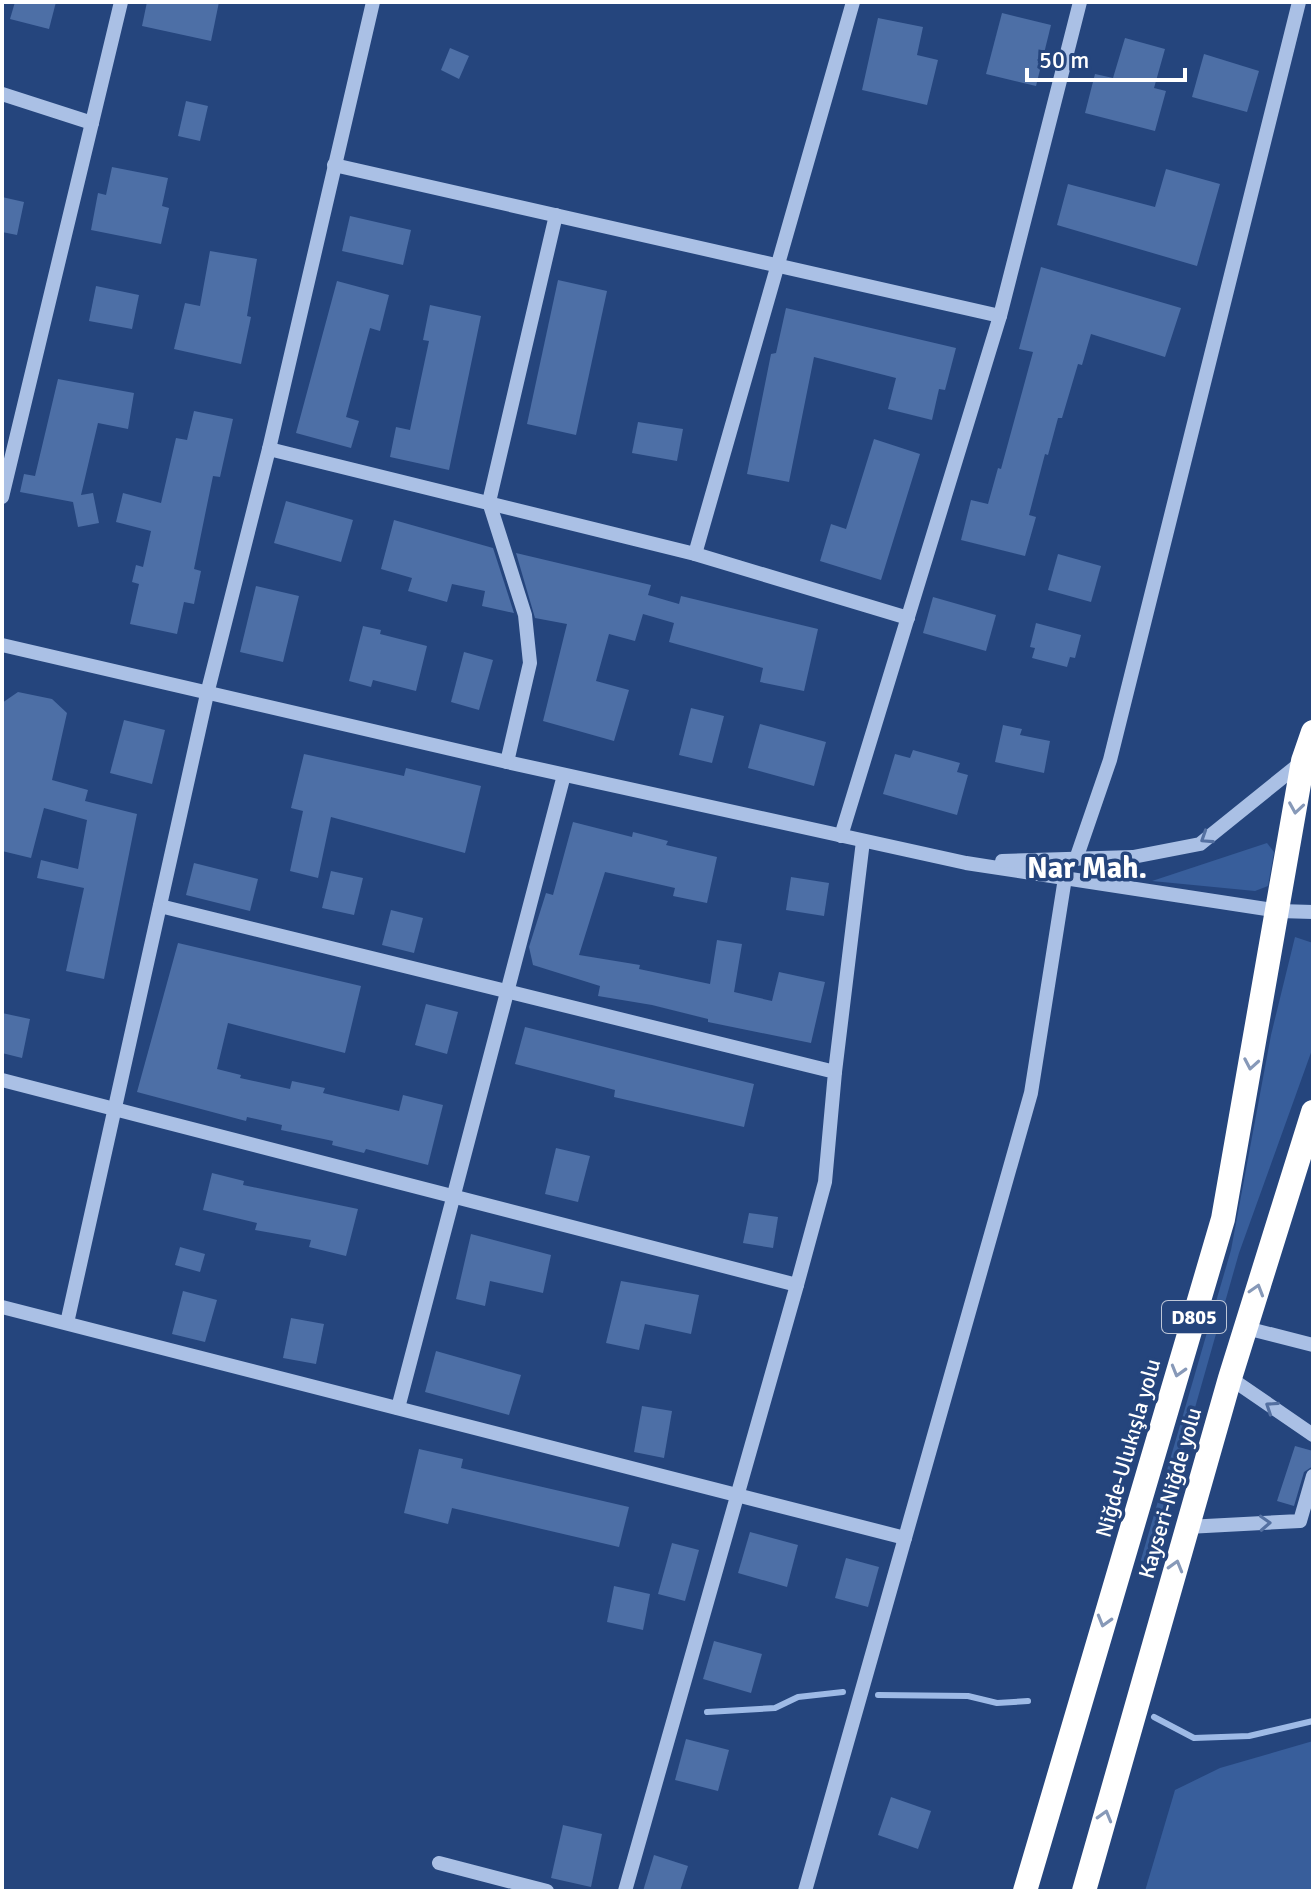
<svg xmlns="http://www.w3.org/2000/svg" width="1315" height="1893" font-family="Signika,sans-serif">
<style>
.green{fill:#385e9b}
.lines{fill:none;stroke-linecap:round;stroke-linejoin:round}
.stream{stroke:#9ebae6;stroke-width:6}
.building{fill:#4d6fa6}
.minor{stroke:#aac0e5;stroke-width:14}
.highway{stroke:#fff;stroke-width:24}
.oneway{stroke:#8799b8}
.oneway2{stroke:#5470a1}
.labels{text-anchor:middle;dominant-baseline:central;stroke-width:7;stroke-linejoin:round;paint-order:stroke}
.shield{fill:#25457d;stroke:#bec7d8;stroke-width:2}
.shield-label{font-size:20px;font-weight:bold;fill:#fff}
.street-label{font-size:22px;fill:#fff;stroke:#25457d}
.district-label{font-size:30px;font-weight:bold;fill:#fff;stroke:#25457d}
</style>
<rect width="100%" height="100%" fill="#25457d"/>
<g class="green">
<polygon points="1267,843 1274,852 1268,886 1255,891 1152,881"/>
<polygon points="1295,937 1313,943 1313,1047 1239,1253 1150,1566 1140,1563 1231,1250 1271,1035"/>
<polygon points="1313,1741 1313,1891 1145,1891 1175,1790 1220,1768"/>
</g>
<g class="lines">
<g class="stream">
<polyline points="878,1695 968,1696 997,1703 1028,1701"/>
<polyline points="707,1712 775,1708 798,1697 843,1692"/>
<polyline points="1154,1717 1194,1738 1249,1736 1313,1721"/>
</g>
</g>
<g class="building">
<polygon points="15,2 56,2 49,29 10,19"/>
<polygon points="147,2 219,2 211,41 142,26"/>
<polygon points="1002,13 1051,25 1036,86 986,74"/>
<polygon points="878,18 923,27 917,55 938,60 927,105 862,90"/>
<polygon points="1125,38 1165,49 1154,88 1166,91 1155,131 1085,113 1095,74 1113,78"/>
<polygon points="450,48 469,56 459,79 441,70"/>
<polygon points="1204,54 1259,71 1247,112 1192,97"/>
<polygon points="186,101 208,106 200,141 178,136"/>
<polygon points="112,167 168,178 162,206 169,208 161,244 91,230 98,193 106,195"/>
<polygon points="1166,169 1220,184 1197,266 1057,225 1068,184 1155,207"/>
<polygon points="2,197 24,202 17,235 2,232"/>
<polygon points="350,216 411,230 403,265 342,251"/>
<polygon points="210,251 257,259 247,316 251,317 241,364 174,349 185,303 200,306"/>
<polygon points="1041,267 1181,308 1165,357 1091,334 1082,365 1078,364 1062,418 1058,418 1048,455 1045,454 1029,515 1036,517 1025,556 961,540 971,500 988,504 998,468 1001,469 1033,352 1019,349"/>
<polygon points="558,280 607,291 576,435 527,424"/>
<polygon points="337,281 389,295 380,331 370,328 346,417 359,421 351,448 296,433"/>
<polygon points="96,286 139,295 132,329 89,321"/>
<polygon points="430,305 481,316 449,470 390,457 396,427 410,430 429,341 423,340"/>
<polygon points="786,308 956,348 945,390 939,389 932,420 888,409 896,378 814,357 789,482 747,474 771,354 776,353"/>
<polygon points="58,379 134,393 128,429 98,423 81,495 93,493 99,523 78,527 73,502 20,492 24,474 35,476"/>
<polygon points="194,411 233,419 220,477 213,476 206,510 194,569 201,571 194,604 184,602 177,634 130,624 139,584 132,582 136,565 143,567 151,531 116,522 123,493 161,503 176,438 187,440"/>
<polygon points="638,422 683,429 677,461 632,453"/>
<polygon points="874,439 920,454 881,580 820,561 831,524 846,529"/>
<polygon points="286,501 353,520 341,562 274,543"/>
<polygon points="394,520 493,548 514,613 482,606 485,591 452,584 447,602 408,591 412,578 381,569"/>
<polygon points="516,553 651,585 648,595 679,604 681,596 818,629 804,691 760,682 763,668 669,642 674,623 643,614 635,641 609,634 596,681 629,690 614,741 543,721 567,624 535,618"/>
<polygon points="1058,554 1101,566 1091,602 1048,590"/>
<polygon points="256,586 299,596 283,662 240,652"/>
<polygon points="933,597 996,615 986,651 923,633"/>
<polygon points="1036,623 1081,635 1075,658 1070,657 1067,667 1032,658 1035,648 1030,647"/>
<polygon points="363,626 381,630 380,634 427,646 416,691 373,680 371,687 349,681"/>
<polygon points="464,652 493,660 479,710 451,702"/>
<polygon points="18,692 52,699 67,713 52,780 88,790 85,801 137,814 104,979 66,971 84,888 37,878 41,860 78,869 87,820 44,808 31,858 2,851 2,703"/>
<polygon points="691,708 724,716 712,763 679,755"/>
<polygon points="124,720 165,730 152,784 110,773"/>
<polygon points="760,724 826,742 814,786 748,768"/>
<polygon points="1003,725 1022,729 1020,735 1050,741 1044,773 995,762"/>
<polygon points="913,750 960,763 957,772 968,775 957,815 883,794 895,754 910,758"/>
<polygon points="304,754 404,776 406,768 481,786 465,853 331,817 318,878 290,871 303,811 291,808"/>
<polygon points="573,822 632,837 633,832 668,841 666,845 717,857 707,903 673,896 675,888 605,872 579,955 640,965 639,969 710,984 717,940 742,944 734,992 772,1001 779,972 825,982 811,1043 708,1022 708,1019 652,1005 598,996 600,986 533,965 529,947 546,893 553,895"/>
<polygon points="194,863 258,879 250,911 186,895"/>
<polygon points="331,871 363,878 354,915 322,908"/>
<polygon points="791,877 829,883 824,916 786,910"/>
<polygon points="391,910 423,918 414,953 382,945"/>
<polygon points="178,943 361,986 345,1053 228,1023 217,1069 241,1075 240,1078 290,1089 292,1081 325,1088 323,1093 399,1111 403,1095 443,1105 428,1165 366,1149 364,1153 332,1145 333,1141 281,1130 282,1125 247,1117 246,1121 137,1092"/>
<polygon points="426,1004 458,1012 447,1054 415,1045"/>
<polygon points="2,1013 30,1019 22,1058 2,1053"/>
<polygon points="525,1027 754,1084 744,1127 614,1097 615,1090 515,1064"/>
<polygon points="556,1148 590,1156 578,1202 545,1194"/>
<polygon points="212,1173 244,1181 243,1185 358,1209 346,1256 309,1247 311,1240 255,1230 257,1223 203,1210"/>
<polygon points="749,1213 778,1217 773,1248 743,1243"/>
<polygon points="471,1234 551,1255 543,1293 490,1281 485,1306 456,1299"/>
<polygon points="180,1247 205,1254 200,1272 175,1265"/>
<polygon points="621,1281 699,1295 691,1334 645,1324 639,1350 606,1343"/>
<polygon points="183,1291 217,1300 205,1342 172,1334"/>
<polygon points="291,1318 324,1324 316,1364 283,1358"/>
<polygon points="436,1351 521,1375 509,1415 425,1392"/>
<polygon points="642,1406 672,1411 664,1458 634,1452"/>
<polygon points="1295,1446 1313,1451 1313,1466 1304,1472 1294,1506 1277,1501"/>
<polygon points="419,1449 463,1459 461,1468 629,1507 619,1547 452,1508 448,1524 404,1513"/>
<polygon points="750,1532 798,1545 787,1587 738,1573"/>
<polygon points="672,1543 699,1550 685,1601 658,1594"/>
<polygon points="846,1558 879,1567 868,1607 835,1598"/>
<polygon points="614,1586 650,1594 643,1630 607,1622"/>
<polygon points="714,1641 762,1654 751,1693 703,1679"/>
<polygon points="686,1739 729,1750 718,1791 675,1780"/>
<polygon points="891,1797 931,1811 918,1849 878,1835"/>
<polygon points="563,1825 602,1834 591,1887 551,1878"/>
<polygon points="654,1855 688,1866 680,1891 643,1891"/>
</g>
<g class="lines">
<g class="minor">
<polyline points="2,94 92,123"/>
<polyline points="334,165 1000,316"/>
<polyline points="269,449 695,554 853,2"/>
<polyline points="2,497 121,2"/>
<polyline points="695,554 908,618"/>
<polyline points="2,645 507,762 966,863 1279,911 1313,912"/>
<polyline points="507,762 530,663 525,615 489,502 556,215"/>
<polyline points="841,836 1000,316 1080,2"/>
<polyline points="1076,859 1110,760 1299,2"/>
<polyline points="1002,861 1133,857 1200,844 1303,761"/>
<polyline points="160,906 835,1072 825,1182 797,1285"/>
<polyline points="835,1072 863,841"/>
<polyline points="2,1080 797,1285 625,1891"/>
<polyline points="2,1307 905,1538"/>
<polyline points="67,1323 207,694 269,449 373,2"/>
<polyline points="1246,1328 1313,1345"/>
<polyline points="1230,1378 1313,1435"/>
<polyline points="398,1408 564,775"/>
<polyline points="1187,1527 1300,1521 1313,1476"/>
<polyline points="439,1863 547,1891"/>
<polyline points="805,1891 1031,1093 1065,878"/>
</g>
<g class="highway">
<polyline points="1025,1891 1223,1219 1303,761 1313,732"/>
<polyline points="1084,1891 1230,1378 1313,1112"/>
</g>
</g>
<defs><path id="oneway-chevron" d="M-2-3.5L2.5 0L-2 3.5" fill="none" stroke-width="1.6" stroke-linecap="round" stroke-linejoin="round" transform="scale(2)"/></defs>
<g class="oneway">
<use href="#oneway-chevron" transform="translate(1296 808) rotate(99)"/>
<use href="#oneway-chevron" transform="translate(1251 1064) rotate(100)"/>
<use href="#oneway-chevron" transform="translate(1257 1290) rotate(-73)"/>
<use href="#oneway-chevron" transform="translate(1178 1371) rotate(106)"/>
<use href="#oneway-chevron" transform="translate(1176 1566) rotate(-74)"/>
<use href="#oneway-chevron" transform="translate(1104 1621) rotate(106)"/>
<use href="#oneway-chevron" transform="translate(1105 1816) rotate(-74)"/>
</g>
<g class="oneway2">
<use href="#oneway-chevron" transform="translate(1206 838) rotate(147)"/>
<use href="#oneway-chevron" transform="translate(1271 1407) rotate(-146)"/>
<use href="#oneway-chevron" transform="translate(1265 1523) rotate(-3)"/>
</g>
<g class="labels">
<rect class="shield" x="1162" y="1301" width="64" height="32" rx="6"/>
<g class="shield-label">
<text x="1194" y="1317">D805</text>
</g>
<g class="street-label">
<text transform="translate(1128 1448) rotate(-74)">Niğde-Ulukışla yolu</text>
<text transform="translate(1170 1493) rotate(-74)">Kayseri-Niğde yolu</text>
</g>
<g class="district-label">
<text x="1087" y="868">Nar Mah.</text>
</g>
</g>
<rect width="1315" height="1893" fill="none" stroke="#ffffff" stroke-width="8"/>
<path d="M1027 68v12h158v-12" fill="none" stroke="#ffffff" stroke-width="4"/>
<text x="1039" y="68" font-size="24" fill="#ffffff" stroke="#25457d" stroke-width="6" paint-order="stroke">50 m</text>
</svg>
